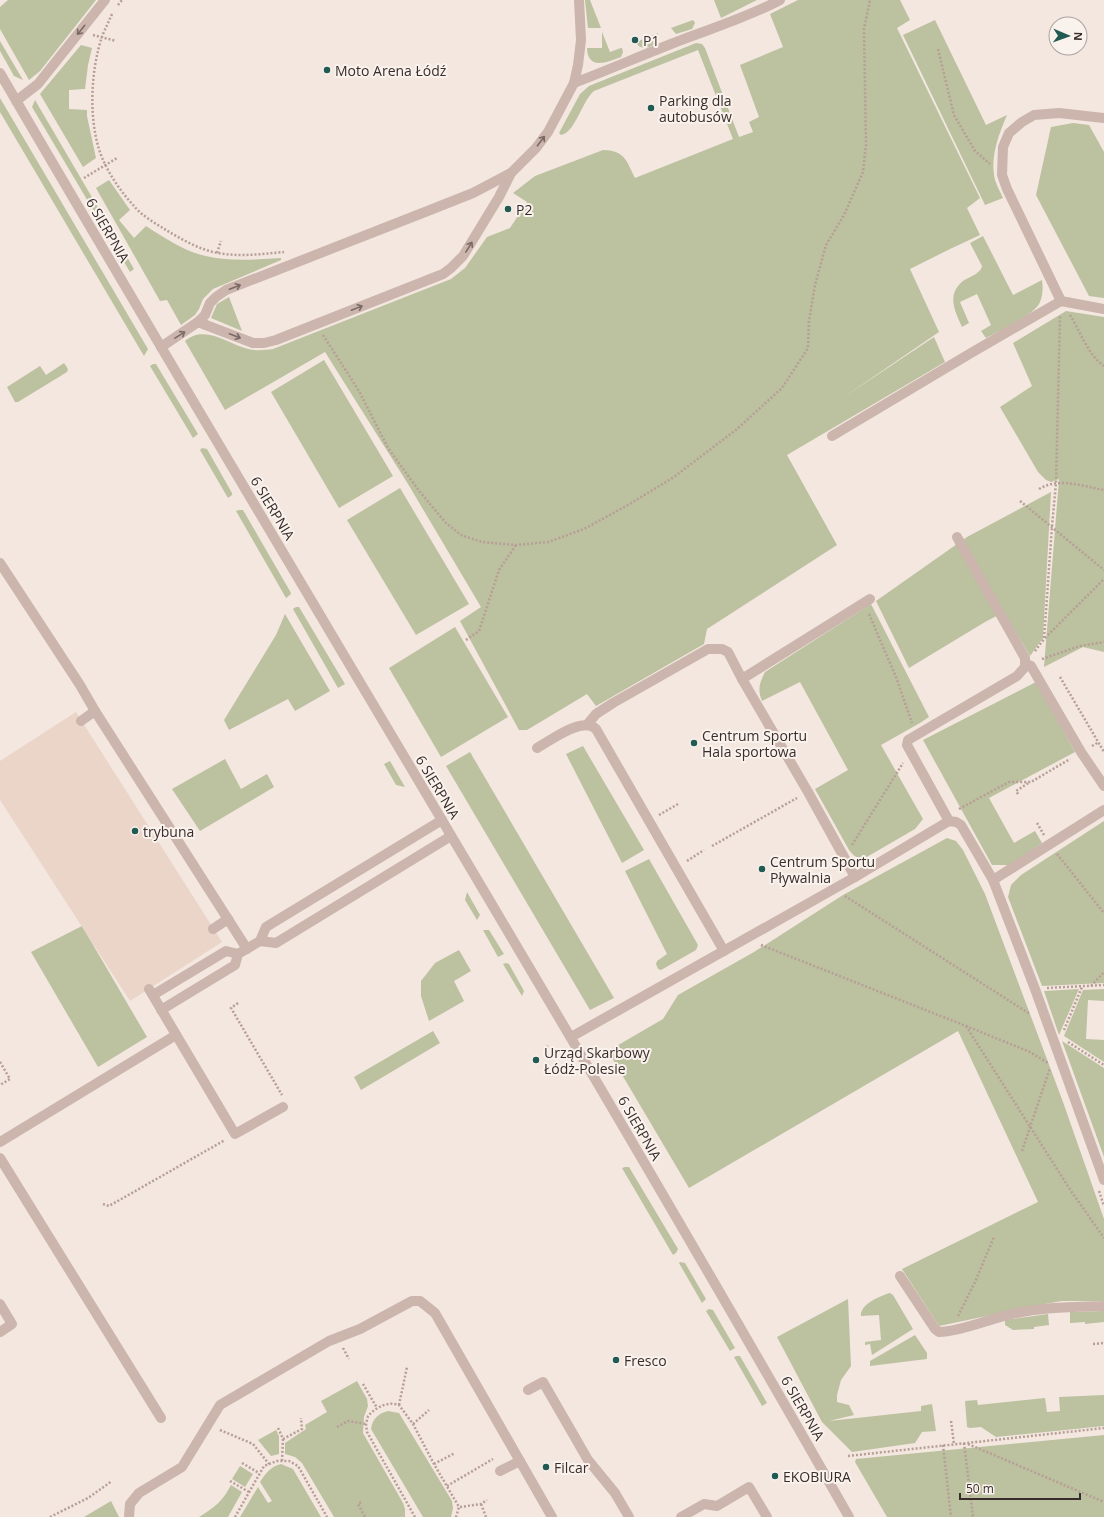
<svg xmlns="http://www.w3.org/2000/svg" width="1104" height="1517" font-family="'Open Sans',sans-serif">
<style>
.green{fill:#bcc1a0}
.plaza{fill:#ead5c8}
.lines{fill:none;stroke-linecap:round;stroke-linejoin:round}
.path{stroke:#b79e96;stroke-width:2.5;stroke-dasharray:2 2;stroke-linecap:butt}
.minor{stroke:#cbb5ac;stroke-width:10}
.oneway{stroke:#7b6a65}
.poi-dot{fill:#215a53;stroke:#faf2ed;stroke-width:1.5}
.labels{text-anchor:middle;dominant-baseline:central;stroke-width:4;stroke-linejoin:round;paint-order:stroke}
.poi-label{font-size:14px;fill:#392d2b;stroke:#faf2ed;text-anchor:start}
.street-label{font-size:14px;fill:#392d2b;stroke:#faf2ed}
</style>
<rect width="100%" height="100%" fill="#f3e7e0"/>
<g class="green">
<polygon points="8,0 96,0 40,71 29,80 0,29 0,7"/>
<polygon points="585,0 590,0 601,28 588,28"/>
<polygon points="714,0 757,0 721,18"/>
<path d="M798,0H900L910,20L897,28L980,198L967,208L980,235L950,249L910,269L939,332L841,399L934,337L945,362L787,455L837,545L707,629L704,644L596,706L587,694L527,730H519L460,621L481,607L408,484L325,352L225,410L185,341C205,324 228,344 248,349C257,351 265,350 273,349L451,279L465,268L487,237L510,228L527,202L513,193L535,176L603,150C625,150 627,162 635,178L733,139L698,50L594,91C582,101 575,133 561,135L559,133L580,94L589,86L696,43L702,44L705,48L739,137L753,132L749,122L759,117L740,65L783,47L770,14Z"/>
<polygon points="693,20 695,23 692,29 676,34 671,28"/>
<path d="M935,20L986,125L1007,115C999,134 991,154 994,175C995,183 1000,191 1003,198L985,205L903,35Z"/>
<path d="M602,32L610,52L621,48H622L623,52L621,57C607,62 588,71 587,48H602Z"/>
<path d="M658,33C660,46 641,54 636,42Z"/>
<polygon points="0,41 23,80 14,76 0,51"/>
<polygon points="81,45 92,48 88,65 85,89 69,90 69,109 87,110 87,116 96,158 83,167 40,94"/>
<polygon points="0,98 148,349 144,356 0,112"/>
<polygon points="35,100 134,269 130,272 32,107"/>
<polygon points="1073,123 1089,125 1104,152 1104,298 1089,296 1036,195 1051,127"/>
<path d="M109,180L130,210L119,220L134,238L146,226C158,234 171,242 183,248C213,263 249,260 281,258V260L213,289L203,299L199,309L195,315L181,325L167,300L160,301L96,188Z"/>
<path d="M983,236L1013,295L1042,280C1043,287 1043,295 1040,302C1035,315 999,331 986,338L981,331L991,325L977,294L960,302L969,323L962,327C955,311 946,295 963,281C969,277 977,275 981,269L982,266L970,243Z"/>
<polygon points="229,297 242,331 211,318 217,304"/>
<polygon points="1066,311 1104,317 1104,652 1083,647 1044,667 1059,479 1051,482 1046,480 1038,472 1000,407 1032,386 1013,343"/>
<polygon points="324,360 393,476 339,508 271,392"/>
<polygon points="64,363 68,369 67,372 18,402 15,402 7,387 40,366 46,375"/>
<polygon points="153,364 156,364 198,434 193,438 150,366"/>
<polygon points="202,448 207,449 232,493 232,495 228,498 200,450"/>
<polygon points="400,488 469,604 416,635 347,520"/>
<polygon points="1051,492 1043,638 1030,656 1004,612 985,622 909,668 876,601 967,537"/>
<polygon points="239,510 243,510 291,593 290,595 286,598 236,511"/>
<path d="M871,604L929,717L920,723L881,745L923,819L915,829L865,858C857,859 854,856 849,850L815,789L848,770L800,682L762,701C757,689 760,682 765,672Z"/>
<polygon points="296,607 299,607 345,684 338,688 293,609"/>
<polygon points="285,614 330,691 295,711 288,699 229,730 224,720 276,635"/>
<polygon points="455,627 508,717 441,757 389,668"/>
<polygon points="1036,682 1075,752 989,798 1014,843 1035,831 1042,843 1010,865 992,865 923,740"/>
<polygon points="583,746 644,850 622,863 566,754"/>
<polygon points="470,752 614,998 590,1010 446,766"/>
<polygon points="225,759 241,789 267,774 274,787 200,831 172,789"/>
<polygon points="390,761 405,787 396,785 384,764"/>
<polygon points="1104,821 1104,983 1042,986 1008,897 1011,885 1021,875"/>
<polygon points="947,838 956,841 963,850 985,894 1063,1102 1104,1219 1104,1301 1062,1301 1039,1305 939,1326 902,1269 1038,1202 958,1031 689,1188 608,1051 663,1019 678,995 754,952 843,895"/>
<polygon points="649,859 698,945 696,950 661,970 658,969 656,964 657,961 667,954 625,871"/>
<polygon points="467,892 480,915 477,920 465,900"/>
<polygon points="82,926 147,1037 98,1067 31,952"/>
<polygon points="483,930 489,930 504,954 498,957"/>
<polygon points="459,950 471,971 454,981 464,1001 429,1021 421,996 421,981 435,963"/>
<polygon points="506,963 509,964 524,991 522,996 503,964"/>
<polygon points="1079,989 1059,1035 1044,991"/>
<polygon points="1104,989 1104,1001 1088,1000 1086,1039 1104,1040 1104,1062 1064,1036 1083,990"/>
<polygon points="433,1031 440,1043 361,1090 354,1077"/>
<polygon points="1062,1041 1104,1068 1104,1157"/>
<polygon points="625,1167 629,1167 678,1249 676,1253 673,1255 622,1168"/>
<polygon points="680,1262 685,1263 706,1299 702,1303 679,1263"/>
<path d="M890,1293L893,1295L913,1329L872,1355L870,1344L865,1345V1342L881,1340L879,1315L861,1316C860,1304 880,1296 890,1293Z"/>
<polygon points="848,1299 851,1366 841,1380 837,1395 837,1402 849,1405 854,1415 829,1421 921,1411 921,1406 932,1404 936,1431 922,1432 915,1443 852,1452 822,1422 777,1337"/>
<polygon points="709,1309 713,1310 735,1348 730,1351 706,1311"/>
<polygon points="1104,1311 1104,1322 1085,1324 1085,1322 1070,1323 1070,1312"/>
<polygon points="1048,1314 1049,1325 1034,1327 1034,1329 1013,1330 1005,1325 1005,1320"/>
<polygon points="915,1335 927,1353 927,1359 870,1366 870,1361"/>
<polygon points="737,1356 740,1356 767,1403 762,1406 734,1357"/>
<polygon points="357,1381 367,1399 368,1406 364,1417 363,1433 403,1503 405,1509 405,1517 334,1517 302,1463 295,1457 285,1454 285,1443 306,1429 305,1425 327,1412 321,1401"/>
<polygon points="1104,1395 1104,1426 996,1437 981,1427 970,1428 967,1427 965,1401 977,1400 978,1405 1045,1398 1047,1412 1060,1411 1059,1397"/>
<path d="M388,1411L399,1413L452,1501L453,1508L451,1517H423L371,1429C372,1419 379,1413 388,1411Z"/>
<polygon points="276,1430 279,1436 279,1454 271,1456 258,1440"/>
<polygon points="1104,1435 1104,1517 887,1517 855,1462 856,1459"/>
<path d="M281,1464L293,1469L321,1517H240L258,1487L268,1503L272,1501L260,1482C266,1473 270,1467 281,1464Z"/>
<polygon points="240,1466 253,1474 245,1487 232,1479"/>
<path d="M231,1485L242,1492L228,1517H199C215,1507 222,1502 231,1485Z"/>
<polygon points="111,1501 119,1517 84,1517"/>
</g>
<polygon class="plaza" points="76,712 222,942 130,1001 0,800 0,761"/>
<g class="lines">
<g class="path">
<polyline points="118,5 122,0"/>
<path d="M112,14C109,21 106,27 103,34C90,69 87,129 105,164C112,179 123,194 134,206C142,216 155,223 166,230C181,239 200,250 218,253C240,257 262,254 284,252"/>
<polyline points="93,35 116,41"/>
<polyline points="938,49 954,115 975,151 990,164"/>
<polyline points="84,178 117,158"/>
<polyline points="217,253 221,241"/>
<path d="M1070,315C1080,331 1088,355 1104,366"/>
<polyline points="323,335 359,391 388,448 420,492 446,523 461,535 482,542 516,545 548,542 584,529 628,505 674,477 737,429 782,388 808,348 809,321 815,285 826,245 844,215 863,172 866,145 864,29 870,0"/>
<path d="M1039,489C1059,477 1082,486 1104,490"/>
<polyline points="1020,501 1104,570"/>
<polyline points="869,614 896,677 912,723"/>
<polyline points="1045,638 1104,579"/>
<polyline points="466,640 479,631 499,570 516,545"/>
<polyline points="1035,651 1044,639 1052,526 1056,483 1060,316"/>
<polyline points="1042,659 1080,646 1104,642"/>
<polyline points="1060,677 1104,752"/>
<polyline points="1092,746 1099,742"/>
<polyline points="1018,794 1016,791 1030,782"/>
<polyline points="959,809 1009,782 1031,782 1070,759"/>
<polyline points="659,815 678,804"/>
<polyline points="1037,823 1044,835"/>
<polyline points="852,845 903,763"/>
<polyline points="712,846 797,798"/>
<polyline points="1057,854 1104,913"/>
<polyline points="687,861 704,850"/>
<polyline points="845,896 1030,1014"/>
<polyline points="761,945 966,1026 1030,1052 1048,1063"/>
<polyline points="1091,986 1104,972"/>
<polyline points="1047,988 1104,985"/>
<polyline points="238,1003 231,1008 282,1095"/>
<polyline points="966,1026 1071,1191 1104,1238"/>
<polyline points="1064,1030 1082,987"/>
<polyline points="1068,1042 1104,1065"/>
<polyline points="544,1049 548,1046"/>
<polyline points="0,1062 10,1079 0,1085"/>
<polyline points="1022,1151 1050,1068"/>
<polyline points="1099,1191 1104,1206"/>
<polyline points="103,1204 109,1206 225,1140"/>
<polyline points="958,1316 975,1282 994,1237"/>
<polyline points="1093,1344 1104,1343"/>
<polyline points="343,1348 349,1359"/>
<polyline points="363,1384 377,1408"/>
<polyline points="399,1405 407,1367"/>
<polyline points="951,1421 954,1444"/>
<polyline points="413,1424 429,1410"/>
<polyline points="337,1427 348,1421 366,1424"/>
<polyline points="278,1428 283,1439 282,1461"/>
<polyline points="220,1430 253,1444 269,1464"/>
<polyline points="283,1439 302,1429 301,1418"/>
<polyline points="964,1443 973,1517"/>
<polyline points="968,1444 1104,1502"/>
<polyline points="943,1445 951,1517"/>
<polyline points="848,1456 1104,1428"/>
<polyline points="242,1463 259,1473"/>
<polyline points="434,1464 455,1453"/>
<polyline points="230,1481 249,1492"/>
<polyline points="447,1486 493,1459"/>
<polyline points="361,1502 358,1504 365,1517"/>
<polyline points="481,1504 486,1517"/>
<polyline points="460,1507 481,1504 487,1500"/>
<polyline points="50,1517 88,1498 112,1481"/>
<polyline points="235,1517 264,1466 277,1461 289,1461 298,1466 327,1517"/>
<path d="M415,1517L367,1432L366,1424L368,1416C376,1407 388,1401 399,1405L413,1424L434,1464L459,1507L456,1517"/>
</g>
<g class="minor">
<path d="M0,73C281,555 573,1032 849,1517"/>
<path d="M574,83C611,69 647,53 684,39C716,27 750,16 780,0"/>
<polyline points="16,101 38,84 105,0"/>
<polyline points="1104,118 1059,113 1034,115 1022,122 1009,133 1003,147 1002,175 1007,189 1061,301 1104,309"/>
<polyline points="198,322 253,343 264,343 276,340 443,274 451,268 463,256 499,197 511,173 536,148 548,132 574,83 578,65 581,40 579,0"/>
<polyline points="161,347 198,322 205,315 210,303 216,297 226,290 425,212 473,193 511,173"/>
<polyline points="832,436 971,353 1061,301"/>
<polyline points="957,537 1025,658 1025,667 1017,676 908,740 907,745 949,821 956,822 961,825 993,880 1035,989 1104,1180"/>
<polyline points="0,563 80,685 95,711 247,949"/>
<polyline points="1026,664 1031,666 1081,752 1104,786"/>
<polyline points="81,721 95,711"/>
<polyline points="587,725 596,714 613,703 708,649 722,649 728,652 742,679"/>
<path d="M537,748C550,741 582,716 596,729L724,951"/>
<polyline points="855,877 808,792 742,679 870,599"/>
<polyline points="993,880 1104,810"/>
<polyline points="213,929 228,919"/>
<polyline points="260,941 276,943 451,836"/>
<polyline points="149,989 235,1134 283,1107"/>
<polyline points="153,995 226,951 238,954"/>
<polyline points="161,1010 235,965 238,954 260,941 266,927 442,820"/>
<polyline points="571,1037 855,877 949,821"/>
<polyline points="0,1142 176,1035"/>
<polyline points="0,1158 161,1418"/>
<path d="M900,1276L935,1329L939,1332C962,1331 986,1320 1008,1315C1040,1307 1072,1307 1104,1306"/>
<polyline points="0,1304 12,1324 0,1332"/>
<polyline points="528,1390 543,1382 588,1460 615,1493 629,1517"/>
<polyline points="500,1471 520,1461"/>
<polyline points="129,1517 130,1504 139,1493 182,1467 220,1405 329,1341 360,1329 412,1301 420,1301 435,1313 552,1517"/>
<polyline points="681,1517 704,1504 717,1506 749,1487 767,1517"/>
</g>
</g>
<defs><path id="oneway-shaft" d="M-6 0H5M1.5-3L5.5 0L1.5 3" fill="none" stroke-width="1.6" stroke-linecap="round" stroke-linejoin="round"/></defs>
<g class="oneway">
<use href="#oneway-shaft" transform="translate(81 30) rotate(129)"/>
<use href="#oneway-shaft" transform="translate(541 141) rotate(-53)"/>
<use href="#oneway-shaft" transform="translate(469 247) rotate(-58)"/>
<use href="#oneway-shaft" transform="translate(235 287) rotate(-21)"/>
<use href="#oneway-shaft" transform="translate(357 308) rotate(-22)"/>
<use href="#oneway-shaft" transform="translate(180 335) rotate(-32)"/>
<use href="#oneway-shaft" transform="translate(235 336) rotate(21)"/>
</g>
<g class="poi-dot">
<circle cx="635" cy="40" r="4"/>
<circle cx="327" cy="70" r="4"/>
<circle cx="651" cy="108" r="4"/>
<circle cx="508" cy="209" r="4"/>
<circle cx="694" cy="743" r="4"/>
<circle cx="135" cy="831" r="4"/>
<circle cx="762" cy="869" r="4"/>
<circle cx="536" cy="1060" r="4"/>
<circle cx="616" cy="1360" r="4"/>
<circle cx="546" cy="1467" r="4"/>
<circle cx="775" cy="1476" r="4"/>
</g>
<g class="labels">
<g class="poi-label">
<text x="643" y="40">P1</text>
<text x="335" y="70">Moto Arena Łódź</text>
<text x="659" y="100">Parking dla<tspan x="659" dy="16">autobusów</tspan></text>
<text x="516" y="209">P2</text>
<text x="702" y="735">Centrum Sportu<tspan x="702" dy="16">Hala sportowa</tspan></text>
<text x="143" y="831">trybuna</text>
<text x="770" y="861">Centrum Sportu<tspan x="770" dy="16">Pływalnia</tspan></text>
<text x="544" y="1052">Urząd Skarbowy<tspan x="544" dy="16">Łódż-Polesie</tspan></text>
<text x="624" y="1360">Fresco</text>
<text x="554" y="1467">Filcar</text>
<text x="783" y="1476">EKOBIURA</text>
</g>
<g class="street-label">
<text transform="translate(108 230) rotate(60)">6 SIERPNIA</text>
<text transform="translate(273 508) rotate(59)">6 SIERPNIA</text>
<text transform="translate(438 787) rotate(59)">6 SIERPNIA</text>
<text transform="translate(640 1128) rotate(60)">6 SIERPNIA</text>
<text transform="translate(803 1408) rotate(60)">6 SIERPNIA</text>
</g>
</g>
<g transform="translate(1068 36) rotate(92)"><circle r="19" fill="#faf2ed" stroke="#ada39f"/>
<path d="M0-3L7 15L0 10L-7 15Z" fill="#215a53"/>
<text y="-6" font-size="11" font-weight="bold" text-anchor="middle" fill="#392d2b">N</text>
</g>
<path d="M960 1493v6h120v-6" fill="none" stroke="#392d2b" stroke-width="2"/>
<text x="966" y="1493" font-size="12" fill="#392d2b" stroke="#faf2ed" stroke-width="3" paint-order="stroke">50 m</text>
</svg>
